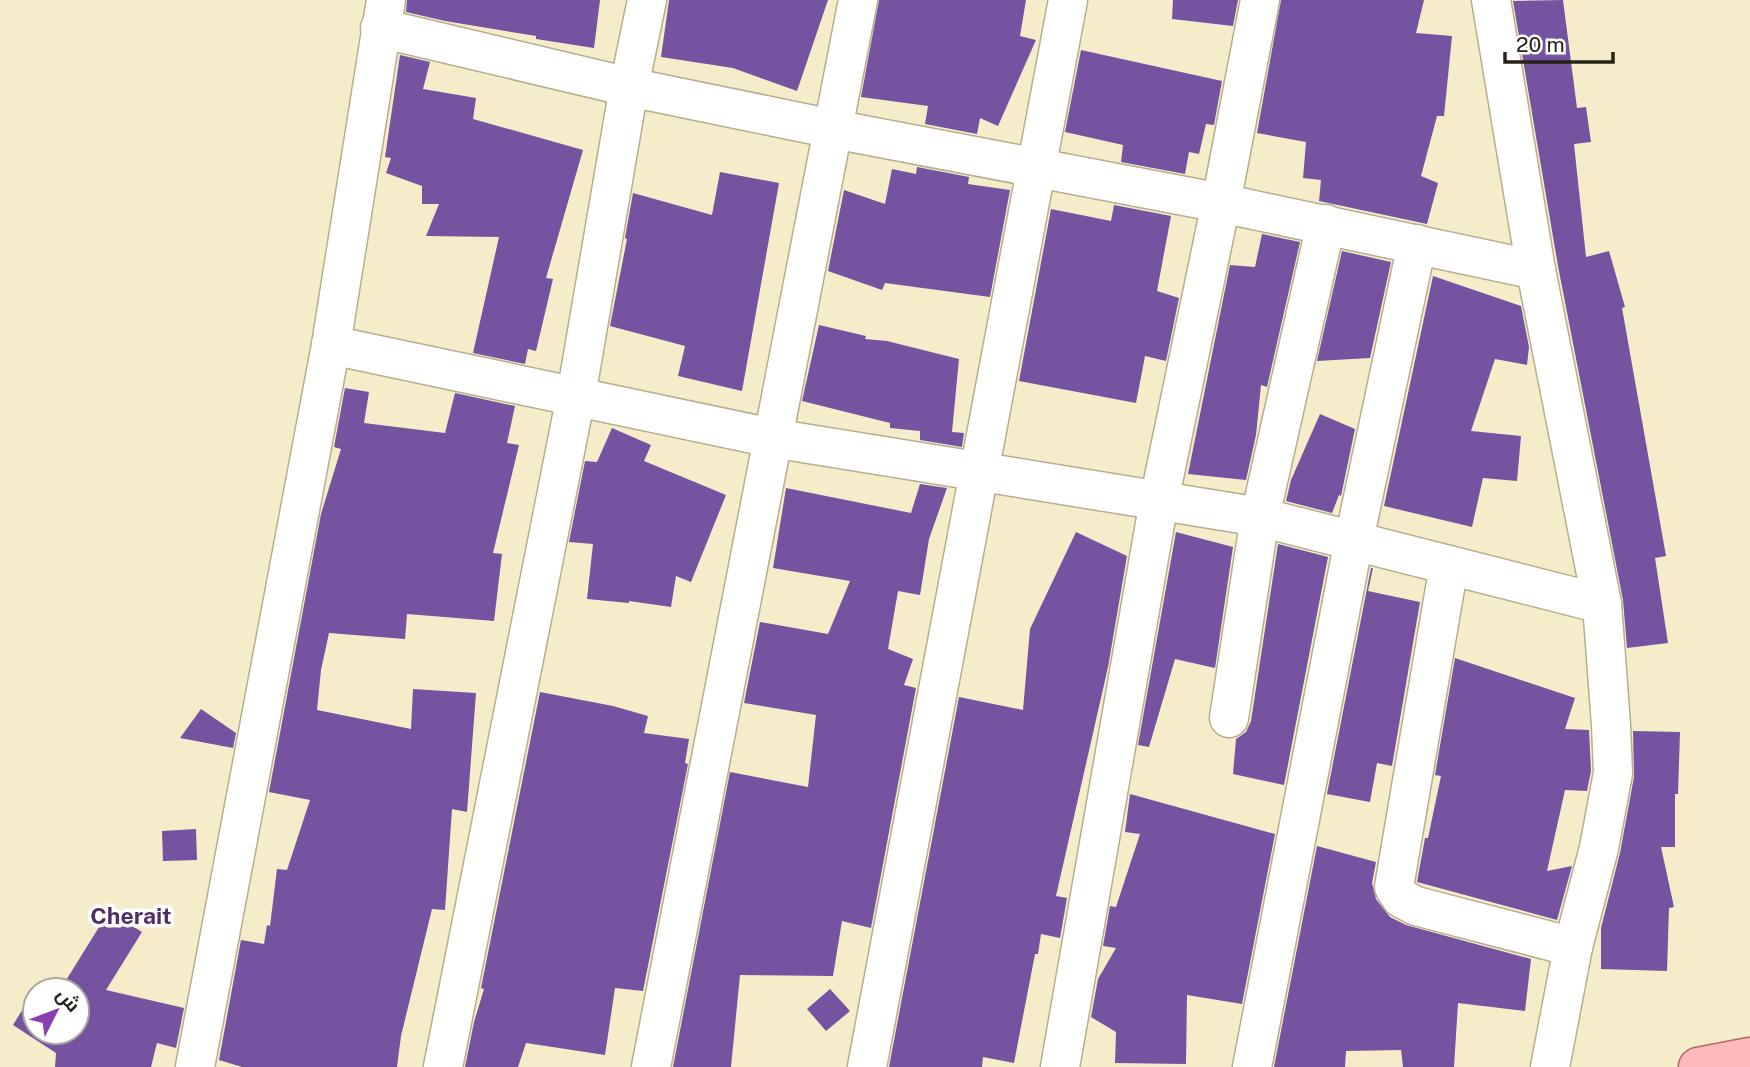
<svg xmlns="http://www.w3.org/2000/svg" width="1750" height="1067" font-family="'Public Sans',Cairo,sans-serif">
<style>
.building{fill:#7553a0}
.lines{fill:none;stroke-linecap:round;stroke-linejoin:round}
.minor-casing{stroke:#b6ae8e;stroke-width:41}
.major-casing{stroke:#b16765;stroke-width:41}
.minor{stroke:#fff;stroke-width:38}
.major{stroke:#fdb9bc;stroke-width:38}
.labels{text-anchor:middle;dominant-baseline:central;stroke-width:7;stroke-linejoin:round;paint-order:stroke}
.quarter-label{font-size:23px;font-weight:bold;fill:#502d65;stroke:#fff}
</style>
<rect width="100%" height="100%" fill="#f5edca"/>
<g class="building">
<polygon points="407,0 600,0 594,48 536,39 536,36 445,21 406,12"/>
<polygon points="669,0 828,0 797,91 733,68 661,57"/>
<polygon points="879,0 1026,0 1020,36 1036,40 998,126 980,118 977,134 925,124 928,106 861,97"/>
<polygon points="1173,0 1238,0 1233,26 1172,19"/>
<polygon points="1281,0 1424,0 1416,33 1452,36 1444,116 1437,116 1421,176 1438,183 1427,224 1319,201 1321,180 1303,178 1306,142 1257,133"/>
<polygon points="1563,0 1577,108 1586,107 1591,142 1574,144 1586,257 1609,251 1625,307 1622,308 1666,556 1655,558 1668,643 1627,648 1623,600 1558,266 1513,1"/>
<polygon points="1081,50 1222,81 1214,125 1206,124 1199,154 1189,152 1185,174 1121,162 1123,145 1065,132"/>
<polygon points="400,55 430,62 423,89 476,98 473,119 583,150 546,278 553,279 536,351 528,349 525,364 473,353 499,237 426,236 439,204 422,204 422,186 386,173 391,158 385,157"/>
<polygon points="917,167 969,177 968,184 1010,190 990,297 885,283 882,290 828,271 844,190 885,204 892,169 916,174"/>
<polygon points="720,172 779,183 742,391 678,376 685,346 610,326 627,239 625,238 633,193 712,215"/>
<polygon points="1114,205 1171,216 1157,291 1179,298 1166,361 1145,356 1136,403 1019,381 1051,209 1111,221"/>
<polygon points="1262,234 1300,242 1267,387 1261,385 1256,435 1246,480 1188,474 1230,265 1255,267"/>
<polygon points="1342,251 1391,262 1370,358 1317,361"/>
<polygon points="1433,276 1521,306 1529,347 1527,365 1495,359 1471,431 1521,436 1517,481 1483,478 1472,527 1384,506"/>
<polygon points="819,325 866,336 865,339 887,341 959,359 952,432 964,433 962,447 920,440 920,431 890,428 890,423 802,401"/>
<polygon points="345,388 369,392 364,423 445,433 455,393 515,406 507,443 519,445 493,553 502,554 494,621 407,614 405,639 329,633 321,670 317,710 411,729 413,689 476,693 467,812 452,809 445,910 432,909 401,1036 397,1067 242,1067 219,1060 241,940 264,944 267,925 270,926 277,869 287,870 310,800 269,792 321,514 341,449 334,447"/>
<polygon points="1320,414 1355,429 1341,496 1339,495 1332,513 1286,501 1291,480"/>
<polygon points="612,428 651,445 644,461 726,495 691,582 676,576 671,607 629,601 629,603 587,599 593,544 569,542 585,461 597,462"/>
<polygon points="920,484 947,488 929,539 920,595 898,591 888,649 913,659 904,685 916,688 871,928 842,921 833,976 740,975 731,1067 673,1067 730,772 808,787 816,715 744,703 760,622 828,634 850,581 773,568 786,488 911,513"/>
<polygon points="1076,532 1127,556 1108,667 1056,896 1067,898 1060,938 1041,934 1038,954 1035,954 1014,1063 983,1057 982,1067 889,1067 959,697 1023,710 1030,629"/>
<polygon points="1176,532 1233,547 1215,668 1175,659 1149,747 1138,745"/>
<polygon points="1278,544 1328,557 1284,785 1233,774 1236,739 1246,732 1251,721"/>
<polygon points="1371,568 1373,568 1368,591 1420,602 1392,766 1377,763 1370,802 1327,794"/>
<polygon points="1455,658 1575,698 1565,729 1589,730 1591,771 1587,791 1565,790 1547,871 1572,866 1557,920 1417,882 1425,838 1428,838 1441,776 1435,775"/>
<polygon points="540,692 613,706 648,716 644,733 689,739 685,763 688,764 643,991 615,988 605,1055 526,1043 518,1067 465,1067 474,1022 484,989 481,988"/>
<polygon points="201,709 236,733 233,748 180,738"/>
<polygon points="1633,731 1680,732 1678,794 1675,794 1675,847 1661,847 1674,907 1669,908 1667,971 1601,969 1601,928 1620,853 1634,777"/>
<polygon points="1130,794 1275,834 1242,1004 1187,995 1186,1064 1115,1063 1116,1032 1091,1017 1098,979 1116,948 1103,946 1110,906 1116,907 1140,834 1125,832"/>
<polygon points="196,829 197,860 163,861 162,831"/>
<polygon points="1317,846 1376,862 1372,883 1376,899 1390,917 1406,925 1531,959 1525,1011 1458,1003 1454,1067 1403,1067 1401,1050 1346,1051 1345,1067 1274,1067"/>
<polygon points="109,911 142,932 106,990 184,1008 176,1048 157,1043 151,1067 55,1067 56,1053 13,1025 29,999 35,1003 35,1032 77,1032 77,990 60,990"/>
<polygon points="830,989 850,1011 826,1031 807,1009"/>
</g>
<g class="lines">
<g class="minor-casing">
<g id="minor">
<polyline points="1491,0 1536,270 1602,604 1611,725 1613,773 1599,848 1573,947 1550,1067"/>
<polyline points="380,28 629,87 833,129 1221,203 1536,270"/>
<polyline points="331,345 772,438 1260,517 1602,604"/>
<polyline points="1449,565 1394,887 1401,898 1416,906 1573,947"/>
<polyline points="1229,718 1260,517 1326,224"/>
<polyline points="195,1067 331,345 386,0"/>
<polyline points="443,1067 576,396 629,87 647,0"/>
<polyline points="651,1067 858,0"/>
<polyline points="867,1067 1068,0"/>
<polyline points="1060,1067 1159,501 1221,203 1260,0"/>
<polyline points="1252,1067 1354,540 1417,244"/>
</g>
</g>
<g class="major-casing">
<polyline id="major" points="1698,1067 1750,1057"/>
</g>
<use href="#minor" class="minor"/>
<use href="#major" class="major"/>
</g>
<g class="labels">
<g class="quarter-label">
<text x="131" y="915">Cherait</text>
</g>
</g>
<g transform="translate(56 1011) rotate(48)"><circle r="33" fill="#ffffff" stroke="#a9a7a2" stroke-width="2"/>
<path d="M0-5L12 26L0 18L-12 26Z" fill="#883fb1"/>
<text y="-10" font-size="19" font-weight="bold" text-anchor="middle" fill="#272317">ش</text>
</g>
<path d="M1505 52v10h108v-10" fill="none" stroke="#272317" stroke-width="3.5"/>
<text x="1516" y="52" font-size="21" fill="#272317" stroke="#ffffff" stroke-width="5" paint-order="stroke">20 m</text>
</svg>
